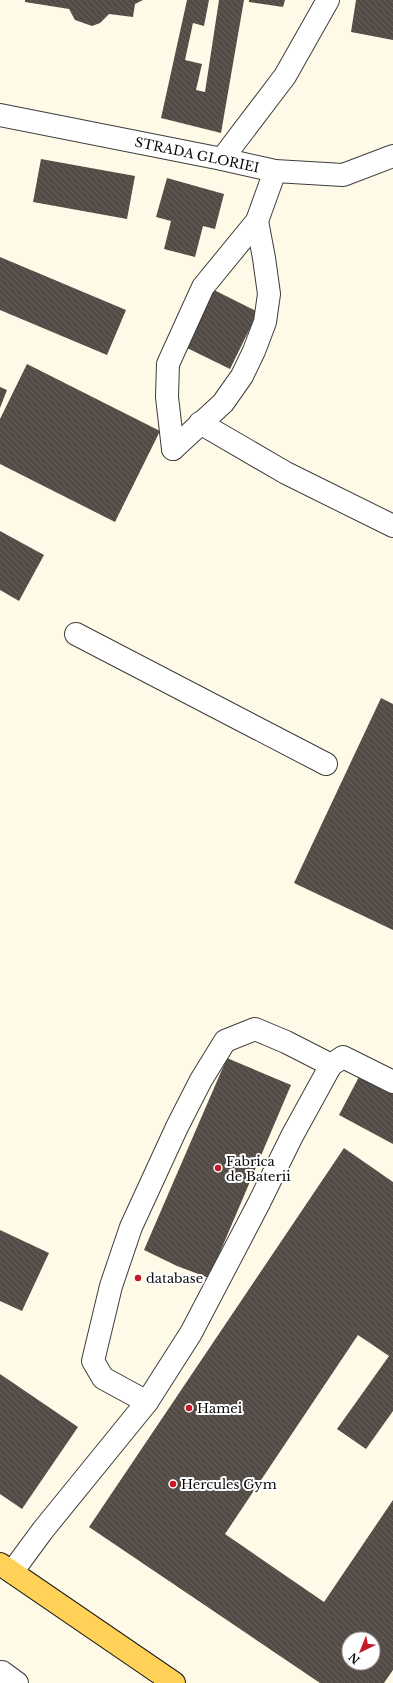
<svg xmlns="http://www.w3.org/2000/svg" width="393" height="1683" font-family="'Libre Baskerville',serif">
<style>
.building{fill:url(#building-back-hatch);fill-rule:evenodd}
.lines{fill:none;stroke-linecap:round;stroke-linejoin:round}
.minor-casing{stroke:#3d3d3d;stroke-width:24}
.major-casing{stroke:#1b1b1b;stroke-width:24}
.minor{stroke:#fff;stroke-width:22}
.major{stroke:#ffd257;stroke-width:22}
.poi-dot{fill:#c31a26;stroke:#fff;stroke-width:1.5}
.labels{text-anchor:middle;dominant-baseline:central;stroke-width:4;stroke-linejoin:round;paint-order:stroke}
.street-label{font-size:13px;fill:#0a0a0a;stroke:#fff}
.poi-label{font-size:13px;fill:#0a0a0a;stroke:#fff;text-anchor:start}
</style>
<defs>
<pattern id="building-back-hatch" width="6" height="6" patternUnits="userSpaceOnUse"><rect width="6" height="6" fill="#534b46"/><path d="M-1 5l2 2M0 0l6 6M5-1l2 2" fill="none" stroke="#67605c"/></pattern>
</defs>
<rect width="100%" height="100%" fill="#fffae7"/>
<g class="building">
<polygon points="25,0 143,0 135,4 133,17 109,14 100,23 92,26 75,20 69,9 25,2"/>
<polygon points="187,0 209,0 204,26 193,23 185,60 202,64 196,90 205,92 219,0 244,0 221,133 161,118"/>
<polygon points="249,0 285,0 283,7 249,2"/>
<polygon points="356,0 393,0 393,40 351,32"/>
<polygon points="41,159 135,176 127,219 33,202"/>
<polygon points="167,178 224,194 215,229 203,226 195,257 164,249 171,221 156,217"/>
<polygon points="0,257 126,310 107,355 0,310"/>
<polygon points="212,289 258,312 230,369 183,346"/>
<polygon points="27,364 160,431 115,522 0,464 0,419"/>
<polygon points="0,387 7,390 0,408"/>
<polygon points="0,531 44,555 19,601 0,590"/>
<polygon points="381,698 393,704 393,930 294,883"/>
<polygon points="227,1058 291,1085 209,1278 177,1266 144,1250"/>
<polygon points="361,1073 393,1090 393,1144 339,1115"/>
<path d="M344,1148L393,1182V1411L366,1449L337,1429L389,1356L358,1335L225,1534L324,1602L393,1500V1670L384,1683H320L89,1527ZM349,1639H373V1663H349Z"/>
<polygon points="0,1230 49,1253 22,1311 0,1301"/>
<polygon points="0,1374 78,1427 22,1509 0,1494"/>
</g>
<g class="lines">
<g class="minor-casing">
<g id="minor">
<polyline points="0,115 222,159 275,171 343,175 393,156"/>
<polyline points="222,159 285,76 328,0"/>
<polyline points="200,423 286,473 393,526"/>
<polyline points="173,449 167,397 168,364 203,287 257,221 275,171"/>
<polyline points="173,449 223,403 242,376 254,351 265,322 269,294 264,258 257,221"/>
<polyline points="76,634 326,764"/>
<polyline points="147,1402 103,1378 93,1361 111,1286 131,1227 177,1127 201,1080 225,1041 255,1029 286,1042 331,1065"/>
<polyline points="12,1572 43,1530 147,1402 191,1333 259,1203 292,1136 331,1065 343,1057 393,1082"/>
<polyline points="0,1675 2,1672 17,1683"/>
</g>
</g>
<g class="major-casing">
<polyline id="major" points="0,1564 174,1683"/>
</g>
<use href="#minor" class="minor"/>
<use href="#major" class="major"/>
</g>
<g class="poi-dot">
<circle cx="218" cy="1168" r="4"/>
<circle cx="138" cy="1278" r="4"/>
<circle cx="189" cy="1408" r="4"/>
<circle cx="173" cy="1484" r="4"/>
</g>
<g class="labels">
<g class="street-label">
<text transform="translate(197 155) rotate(12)">STRADA GLORIEI</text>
</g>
<g class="poi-label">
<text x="226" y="1161">Fabrica<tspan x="226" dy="15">de Baterii</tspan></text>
<text x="146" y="1278">database</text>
<text x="197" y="1408">Hamei</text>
<text x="181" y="1484">Hercules Gym</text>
</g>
</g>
<g transform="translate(361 1651) rotate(223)"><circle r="19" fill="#ffffff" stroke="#9d9d9d"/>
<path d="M0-3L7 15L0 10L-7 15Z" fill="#c31a26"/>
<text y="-6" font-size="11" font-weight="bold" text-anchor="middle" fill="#0a0a0a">N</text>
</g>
</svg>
